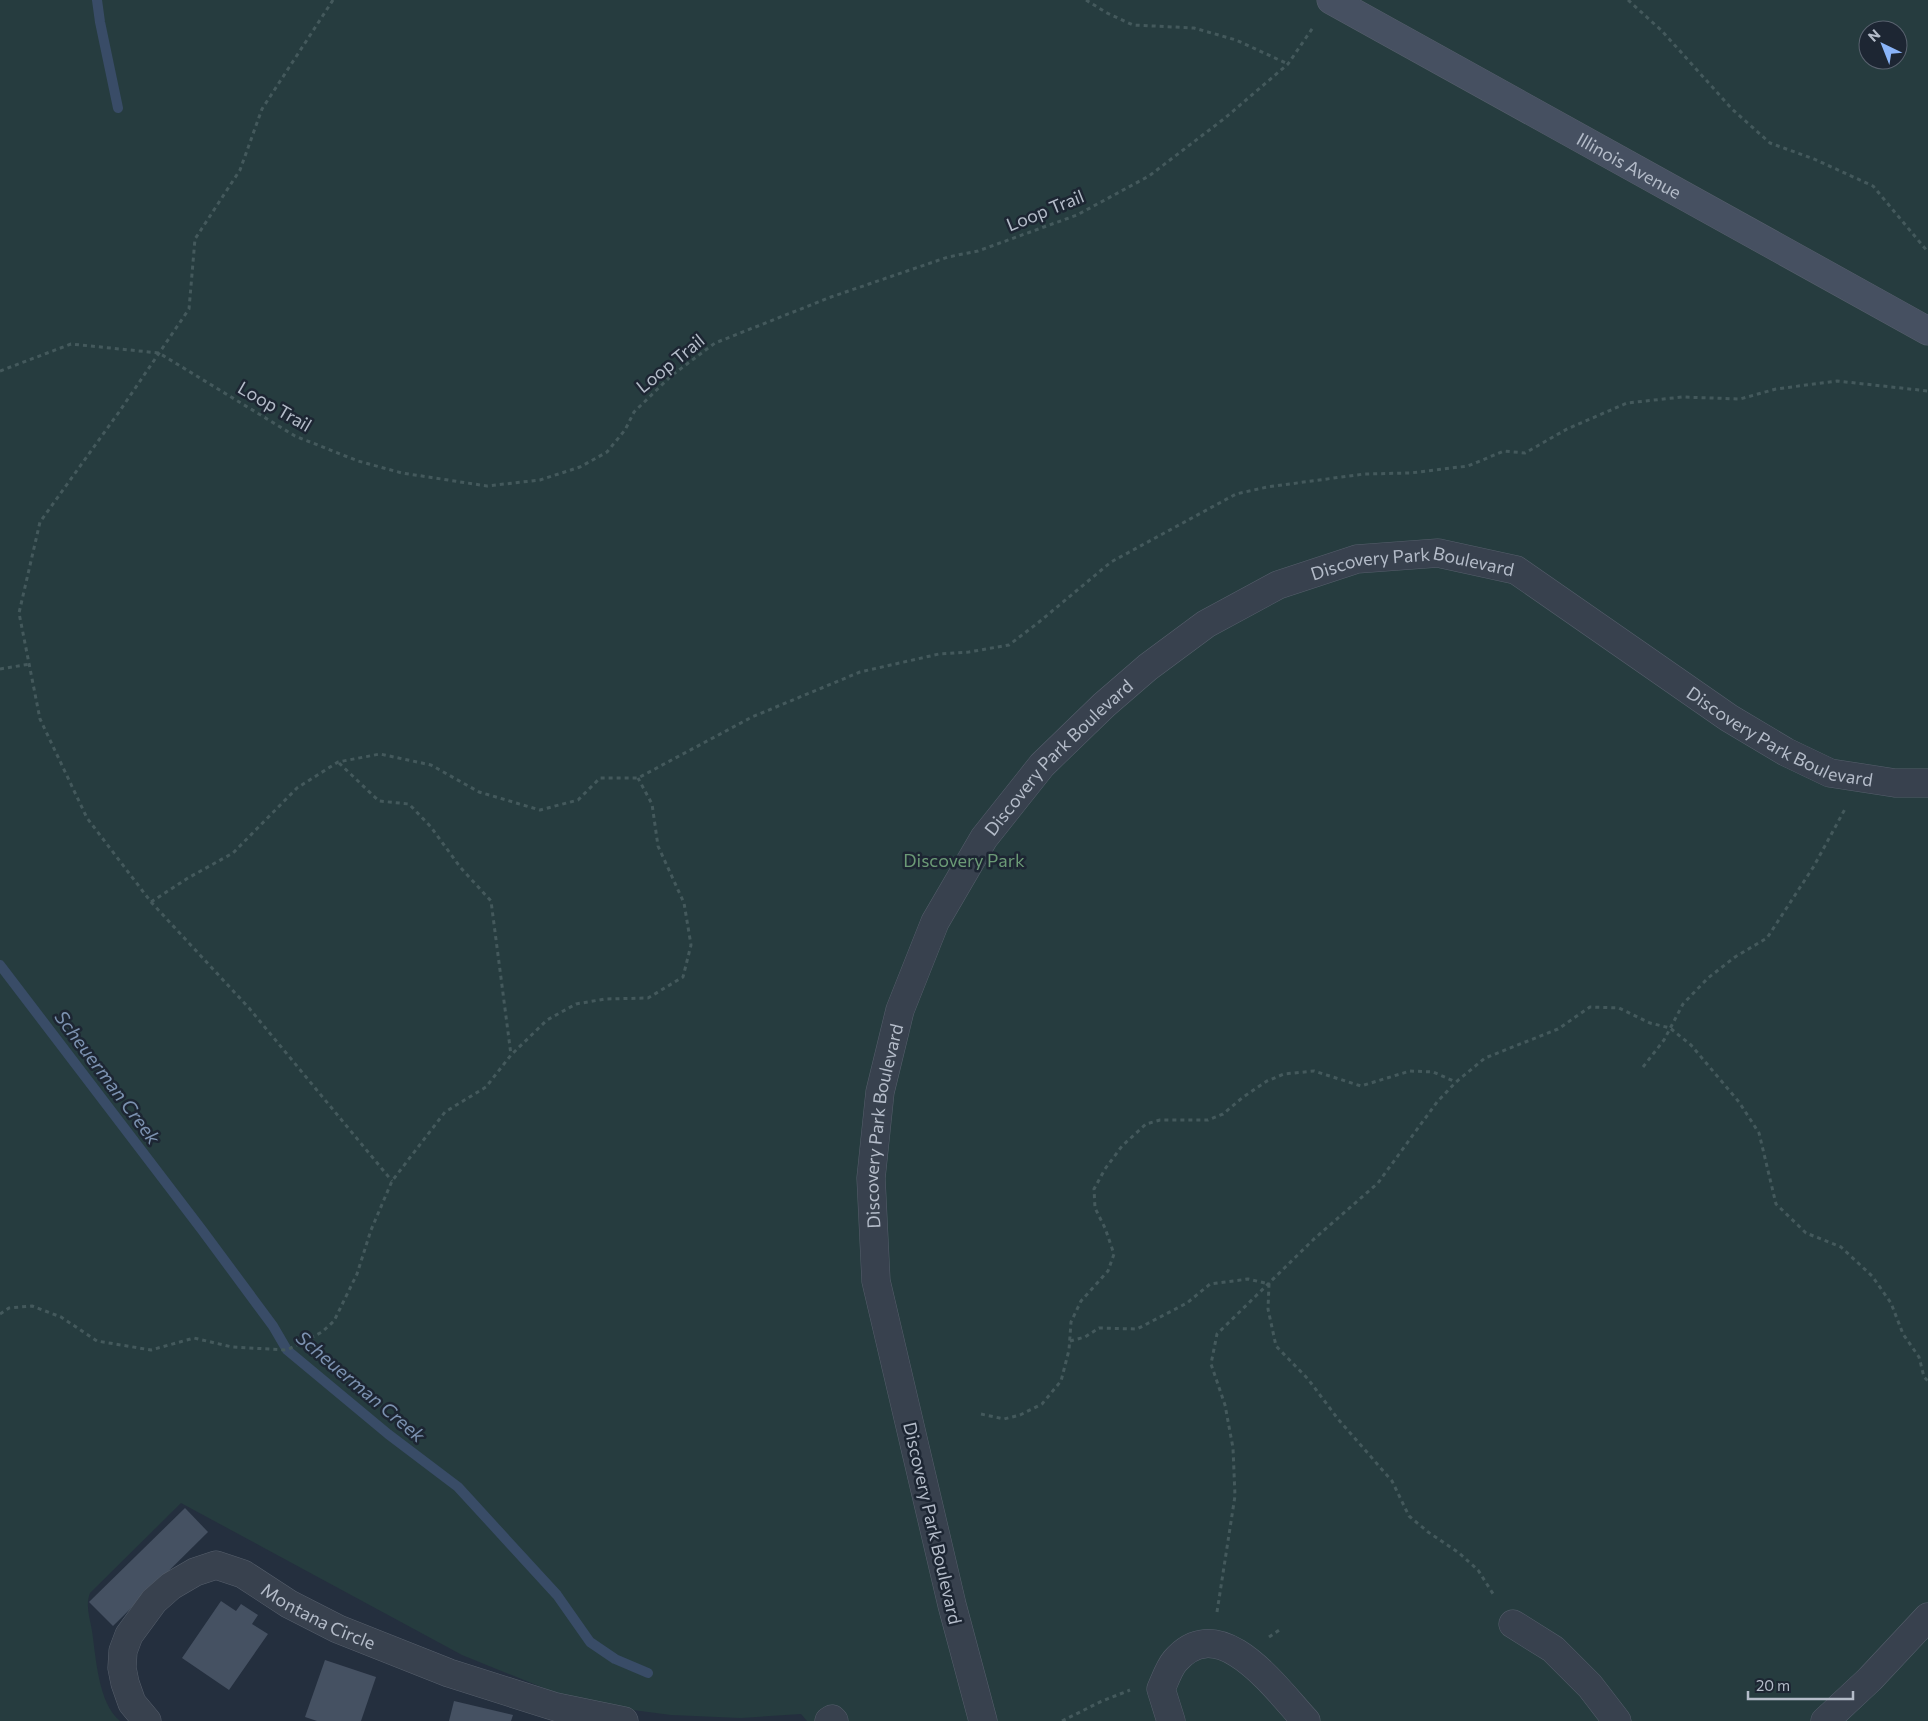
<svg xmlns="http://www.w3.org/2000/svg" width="1928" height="1721" font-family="Commissioner,sans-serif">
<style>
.green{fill:#263c3f;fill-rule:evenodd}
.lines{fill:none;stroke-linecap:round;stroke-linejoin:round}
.stream{stroke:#394c67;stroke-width:10}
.building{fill:#455162}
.street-casing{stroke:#565f6c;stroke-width:29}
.secondary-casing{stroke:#565f6c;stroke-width:29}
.path{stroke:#44595c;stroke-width:3;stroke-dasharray:4 4;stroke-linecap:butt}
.street{stroke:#38414e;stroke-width:28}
.secondary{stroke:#465061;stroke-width:28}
.labels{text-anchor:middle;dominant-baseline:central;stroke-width:5;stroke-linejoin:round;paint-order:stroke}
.street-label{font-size:18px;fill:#b4bcc9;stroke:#1d2633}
.park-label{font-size:18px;fill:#6b9a76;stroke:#1d2633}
.water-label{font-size:19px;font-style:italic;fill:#7c92b1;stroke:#1d2633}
</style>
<rect width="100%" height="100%" fill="#242f3e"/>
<path class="green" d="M0,0H1928V1721H807L801,1714L741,1718L671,1715L610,1707L551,1691L462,1655L181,1503L90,1593C85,1606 90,1618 92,1631C96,1657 98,1703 120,1721H0ZM1868,30H1898V60H1868Z"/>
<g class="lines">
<g class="stream">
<polyline points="97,0 100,22 118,108"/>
<polyline points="0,965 202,1230 273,1326 287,1350 388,1434 458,1487 557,1595 590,1642 615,1659 648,1673"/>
</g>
</g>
<g class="building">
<polygon points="185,1508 208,1532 113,1626 89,1602"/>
<polygon points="221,1601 236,1611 241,1604 258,1615 252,1624 268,1634 229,1690 182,1658"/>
<polygon points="325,1660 376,1677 361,1721 317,1721 305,1717"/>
<polygon points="454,1701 513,1715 511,1721 449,1721"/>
</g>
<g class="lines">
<g class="street-casing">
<g id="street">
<polyline points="1513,1624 1553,1649 1590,1686 1617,1721"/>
<path id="s1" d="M147,1721L132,1703L125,1683L122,1668L123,1651L129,1635L154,1601L171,1586L195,1572L216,1565L243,1574L289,1604L338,1629L449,1673L556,1707L624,1721"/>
<polyline points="829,1721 832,1719 834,1721"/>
<path id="s2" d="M983,1721L952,1605L876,1281L871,1178L880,1092L900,1010L935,922L984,838L1042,765L1104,705L1148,667L1206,624L1278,585L1357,559L1438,553L1516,570L1729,718L1786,752L1830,773L1895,783H1928"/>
<path d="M1171,1721L1161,1689C1165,1680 1169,1668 1175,1661C1220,1608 1277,1690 1306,1721"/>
<polyline points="1825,1721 1870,1679 1928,1617"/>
</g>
</g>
<g class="secondary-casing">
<g id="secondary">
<path id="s3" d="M1331,0L1928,331"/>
</g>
</g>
<g class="path">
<polyline points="333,0 262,109 240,170 195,239 189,309 119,412 40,522 19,613 40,719 87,818 151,902 249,1008 392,1181"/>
<polyline points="1086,0 1107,13 1133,25 1194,28 1236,40 1288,64"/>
<polyline points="1628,0 1662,31 1732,109 1770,143 1814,159 1873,186 1928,252"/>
<polyline points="0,371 71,344 159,353 295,436 358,461 402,473 487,486 540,480 580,467 607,452 625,430 634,412 671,376 715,343 831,297 948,257 978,251 1077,215 1149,176 1225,118 1288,64 1314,26"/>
<polyline points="0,669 30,664"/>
<polyline points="339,763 379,801 409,804 431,827 460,867 491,901 511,1055"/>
<polyline points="151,902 188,878 233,853 297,788 338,762 380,754 431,765 479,792 540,810 578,800 600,778 638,778 752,717 860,672 939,654 969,652 1009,645 1039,622 1111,562 1236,494 1267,487 1364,474 1410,473 1468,466 1504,451 1525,453 1567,429 1627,403 1682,397 1740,399 1776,389 1837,381 1928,391"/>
<polyline points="1643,1067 1664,1040 1683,1004 1708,978 1735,957 1767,938 1814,866 1845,809"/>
<polyline points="0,1314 9,1308 32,1306 61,1317 97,1341 151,1350 194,1338 232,1347 287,1350 322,1332 334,1321 357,1274 371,1230 392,1181 445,1112 486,1087 511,1055 547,1020 576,1004 605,999 648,998 683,977 691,945 684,903 658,846 652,804 638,778"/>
<polyline points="1070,1341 1085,1337 1099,1328 1137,1329 1187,1303 1210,1284 1248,1279 1269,1284 1268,1309 1276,1346 1308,1379 1338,1419 1392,1481 1409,1516 1428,1532 1459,1553 1478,1570 1495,1597"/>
<polyline points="981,1414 1004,1419 1020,1415 1042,1404 1061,1381 1069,1350 1071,1322 1081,1301 1108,1271 1114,1254 1105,1228 1095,1208 1094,1189 1105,1169 1122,1146 1146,1124 1160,1120 1208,1120 1223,1114 1242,1098 1267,1081 1284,1074 1314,1071 1361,1086 1410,1071 1433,1072 1456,1082"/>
<polyline points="1217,1612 1235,1496 1233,1448 1225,1405 1211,1364 1217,1334 1314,1239 1378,1183 1437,1102 1456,1082 1485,1058 1558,1029 1590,1007 1619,1008 1650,1023 1670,1028 1691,1045 1739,1102 1759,1133 1776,1204 1806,1233 1841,1247 1872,1276 1891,1303 1903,1334 1919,1357 1924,1377 1928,1381"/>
<polyline points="1269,1637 1281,1629"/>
<polyline points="1062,1721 1100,1702 1130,1690"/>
</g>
<use href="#street" class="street"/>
<use href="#secondary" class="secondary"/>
</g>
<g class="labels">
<g class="street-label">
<text stroke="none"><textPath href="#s3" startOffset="341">Illinois Avenue</textPath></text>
<text transform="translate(1045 210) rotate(-22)">Loop Trail</text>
<text transform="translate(670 363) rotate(-39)">Loop Trail</text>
<text transform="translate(275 406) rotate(30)">Loop Trail</text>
<text stroke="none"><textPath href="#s2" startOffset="1449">Discovery Park Boulevard</textPath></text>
<text stroke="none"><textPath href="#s2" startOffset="1869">Discovery Park Boulevard</textPath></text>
<text stroke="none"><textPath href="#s2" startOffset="1029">Discovery Park Boulevard</textPath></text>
<text stroke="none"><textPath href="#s2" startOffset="609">Discovery Park Boulevard</textPath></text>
<text transform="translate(933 1523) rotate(77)">Discovery Park Boulevard</text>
<text stroke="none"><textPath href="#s1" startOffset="324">Montana Circle</textPath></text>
</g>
<g class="park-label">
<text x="964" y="860">Discovery Park</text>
</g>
<g class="water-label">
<text transform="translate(108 1077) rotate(53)">Scheuerman Creek</text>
<text transform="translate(361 1386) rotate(40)">Scheuerman Creek</text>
</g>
</g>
<g transform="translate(1883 45) rotate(317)"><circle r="24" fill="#1d2633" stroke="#59626f"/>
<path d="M0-4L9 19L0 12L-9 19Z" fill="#8ab4f8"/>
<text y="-8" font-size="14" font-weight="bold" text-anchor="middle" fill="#b4bcc9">N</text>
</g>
<path d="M1748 1691v8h105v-8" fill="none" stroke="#b4bcc9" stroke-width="2.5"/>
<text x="1756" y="1691" font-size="15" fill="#b4bcc9" stroke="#1d2633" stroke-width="4" paint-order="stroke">20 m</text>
</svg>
